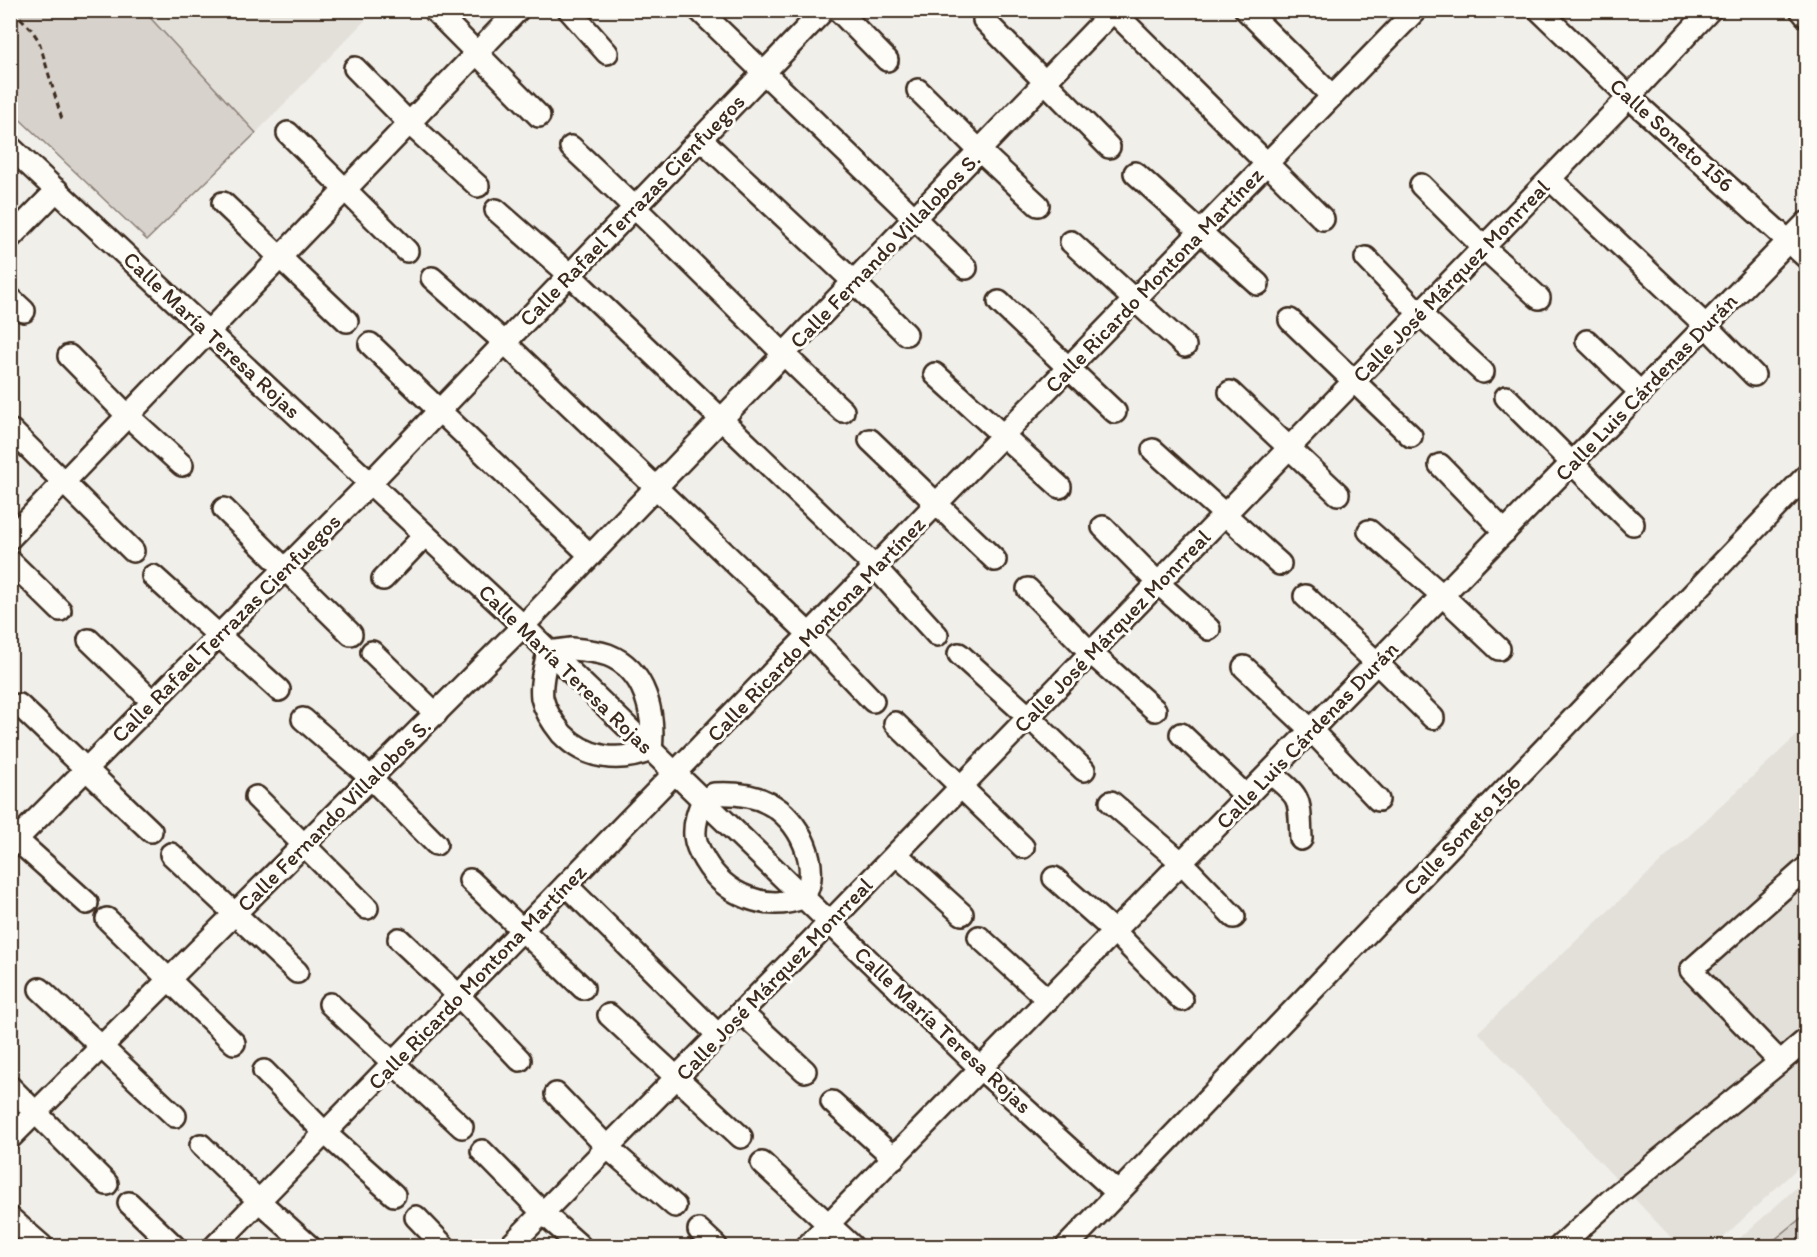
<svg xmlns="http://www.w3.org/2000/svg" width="1817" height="1257" font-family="Itim,sans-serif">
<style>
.built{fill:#e3e0da}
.green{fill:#d7d2cc;stroke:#897e75;stroke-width:1.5}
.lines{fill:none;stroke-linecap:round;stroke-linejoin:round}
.minor-casing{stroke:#3b2a1e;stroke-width:26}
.path{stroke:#3b2a1e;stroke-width:3;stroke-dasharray:6 4.5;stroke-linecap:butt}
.minor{stroke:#fdfcf7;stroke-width:21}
.labels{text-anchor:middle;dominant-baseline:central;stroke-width:6;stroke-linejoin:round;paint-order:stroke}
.street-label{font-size:22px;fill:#3b2a1e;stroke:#fdfcf7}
</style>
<rect width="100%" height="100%" fill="#f1efea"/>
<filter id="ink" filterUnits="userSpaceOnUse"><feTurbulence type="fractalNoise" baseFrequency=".0167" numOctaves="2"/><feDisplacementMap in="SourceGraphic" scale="12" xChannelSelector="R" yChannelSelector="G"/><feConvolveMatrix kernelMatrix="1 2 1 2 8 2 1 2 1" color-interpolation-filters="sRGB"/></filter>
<g filter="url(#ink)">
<g class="built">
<polygon points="144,11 374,11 256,133"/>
<polygon points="1806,727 1806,1160 1714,1246 1679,1246 1478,1032"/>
<polygon points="1806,1179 1806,1246 1731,1246"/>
</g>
<g class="green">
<polygon points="10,11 144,11 256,133 147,240 11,111"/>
<polygon points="1806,1214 1806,1246 1767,1246"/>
</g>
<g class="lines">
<g class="minor-casing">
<g id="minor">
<polyline points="434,10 539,116"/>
<polyline points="569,10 607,53"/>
<polyline points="699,10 966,268"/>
<polyline points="838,10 887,60"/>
<polyline points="1112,10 1323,219"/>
<polyline points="1246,10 1332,96"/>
<polyline points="1539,10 1629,97 1806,257"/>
<polyline points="1801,10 1806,16"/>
<polyline points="984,20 1109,147"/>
<polyline points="355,68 410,124 478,186"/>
<polyline points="918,90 980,151 1038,205"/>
<polyline points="288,133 407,251"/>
<polyline points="701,139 854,282 906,334"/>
<polyline points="10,147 523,626 981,1069 1118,1193"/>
<path d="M571,147C664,233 751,324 843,411"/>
<polyline points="1135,173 1258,284"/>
<polyline points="1550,179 1706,326 1754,375"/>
<polyline points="1421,185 1483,247 1539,298"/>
<polyline points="223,203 347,321"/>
<polyline points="496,210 570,275 721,419 875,567 937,635"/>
<polyline points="10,238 57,190"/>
<polyline points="1071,242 1185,346"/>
<polyline points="1366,258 1420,314 1483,372"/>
<polyline points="432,278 504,342 810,635 873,701"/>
<polyline points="10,298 24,311"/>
<polyline points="999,302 1115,412"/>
<polyline points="1290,320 1411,436"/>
<polyline points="1587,341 1641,393"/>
<polyline points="370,344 590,555"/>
<polyline points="69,356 127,415 182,465"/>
<polyline points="935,374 1060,487"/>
<polyline points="1230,392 1338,494"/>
<polyline points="1506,397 1633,524"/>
<polyline points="12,431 133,551"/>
<polyline points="870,440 995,560"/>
<polyline points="1153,450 1280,564"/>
<polyline points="1440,465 1505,532"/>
<polyline points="224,509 351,634"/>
<polyline points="1103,527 1158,583 1209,629"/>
<polyline points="1369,531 1443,596 1499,649"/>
<polyline points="10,538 518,10"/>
<polyline points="10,561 60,610"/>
<polyline points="153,576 279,690"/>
<polyline points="383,579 425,535"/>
<polyline points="1028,589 1091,653 1155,710"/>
<polyline points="1305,596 1377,663 1433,718"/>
<polyline points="89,640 153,702"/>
<path d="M571,649C583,650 596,651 608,655C646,670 655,714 651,750C619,763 586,759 562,734C553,723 545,711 542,698C540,683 545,666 548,652Z"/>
<polyline points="372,652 436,714"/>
<polyline points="959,654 1029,717 1084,770"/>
<polyline points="1244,667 1311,730 1378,800"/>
<polyline points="19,705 151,831"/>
<polyline points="303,719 371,778 436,844"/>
<polyline points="895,723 1023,847"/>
<polyline points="1181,734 1247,797"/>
<path d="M1270,773C1303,799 1299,798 1301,839"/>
<path d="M714,794C732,793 752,794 768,803C799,818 822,866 804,897C767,913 725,895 705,861C700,853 696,845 695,836C694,823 698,812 703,800Z"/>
<polyline points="256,797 367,908"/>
<polyline points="1111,802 1182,863 1234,917"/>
<polyline points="17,840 87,903"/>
<polyline points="10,846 370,483 824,10"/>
<polyline points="171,854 297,972"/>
<polyline points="896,854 962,914"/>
<polyline points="1806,868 1691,970 1780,1062 1806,1040"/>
<polyline points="1054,878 1115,932 1182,1000"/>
<polyline points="470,880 583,988"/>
<polyline points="566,885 718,1035"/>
<polyline points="107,919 234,1043"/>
<polyline points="979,937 1048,1000"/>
<polyline points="399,939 459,996 520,1060"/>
<polyline points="40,989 175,1116"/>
<polyline points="330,1004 462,1127"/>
<polyline points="741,1012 805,1071"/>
<polyline points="609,1015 741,1137"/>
<polyline points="264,1071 325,1133 394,1195"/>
<polyline points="10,1087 107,1184"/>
<polyline points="556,1094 608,1148 675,1206"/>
<polyline points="832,1102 894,1158"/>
<polyline points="10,1138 523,626 1114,10"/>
<polyline points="201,1145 259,1201 309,1246"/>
<polyline points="482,1151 543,1213 580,1246"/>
<polyline points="762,1163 852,1246"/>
<polyline points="129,1203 174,1246"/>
<polyline points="416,1217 444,1246"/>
<polyline points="10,1218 42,1246"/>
<polyline points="699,1230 716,1246"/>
<polyline points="215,1246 1416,10"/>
<polyline points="510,1246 830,922 1629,97 1710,10"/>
<polyline points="807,1246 1806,223"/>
<polyline points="1067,1246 1806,476"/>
<polyline points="1560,1246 1615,1196 1780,1062"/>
</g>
</g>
<polyline class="path" points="13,10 31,29 39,41 63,123"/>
<use href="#minor" class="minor"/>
</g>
</g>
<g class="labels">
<g class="street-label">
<text transform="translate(1672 135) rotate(42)">Calle Soneto 156</text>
<text transform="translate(632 210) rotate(-46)">Calle Rafael Terrazas Cienfuegos</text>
<text transform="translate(885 250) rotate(-46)">Calle Fernando Villalobos S.</text>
<text transform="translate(1154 280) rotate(-46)">Calle Ricardo Montona Martínez</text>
<text transform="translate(1451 281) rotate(-46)">Calle José Márquez Monrreal</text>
<text transform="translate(212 335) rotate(43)">Calle María Teresa Rojas</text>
<text transform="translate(1646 387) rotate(-46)">Calle Luis Cárdenas Durán</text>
<text transform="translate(226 628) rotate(-45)">Calle Rafael Terrazas Cienfuegos</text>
<text transform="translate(816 629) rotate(-46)">Calle Ricardo Montona Martínez</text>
<text transform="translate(1112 631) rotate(-46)">Calle José Márquez Monrreal</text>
<text transform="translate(566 669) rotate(44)">Calle María Teresa Rojas</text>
<text transform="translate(1307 735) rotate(-46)">Calle Luis Cárdenas Durán</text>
<text transform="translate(334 815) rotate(-45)">Calle Fernando Villalobos S.</text>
<text transform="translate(1462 835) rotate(-46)">Calle Soneto 156</text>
<text transform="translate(477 977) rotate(-46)">Calle Ricardo Montona Martínez</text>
<text transform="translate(774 979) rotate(-46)">Calle José Márquez Monrreal</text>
<text transform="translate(943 1030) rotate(43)">Calle María Teresa Rojas</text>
</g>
</g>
<rect width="1817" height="1257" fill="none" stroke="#fdfcf7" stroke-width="36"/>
<rect x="18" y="18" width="1781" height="1221" fill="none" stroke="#3b2a1e" stroke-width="2" filter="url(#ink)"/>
</svg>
